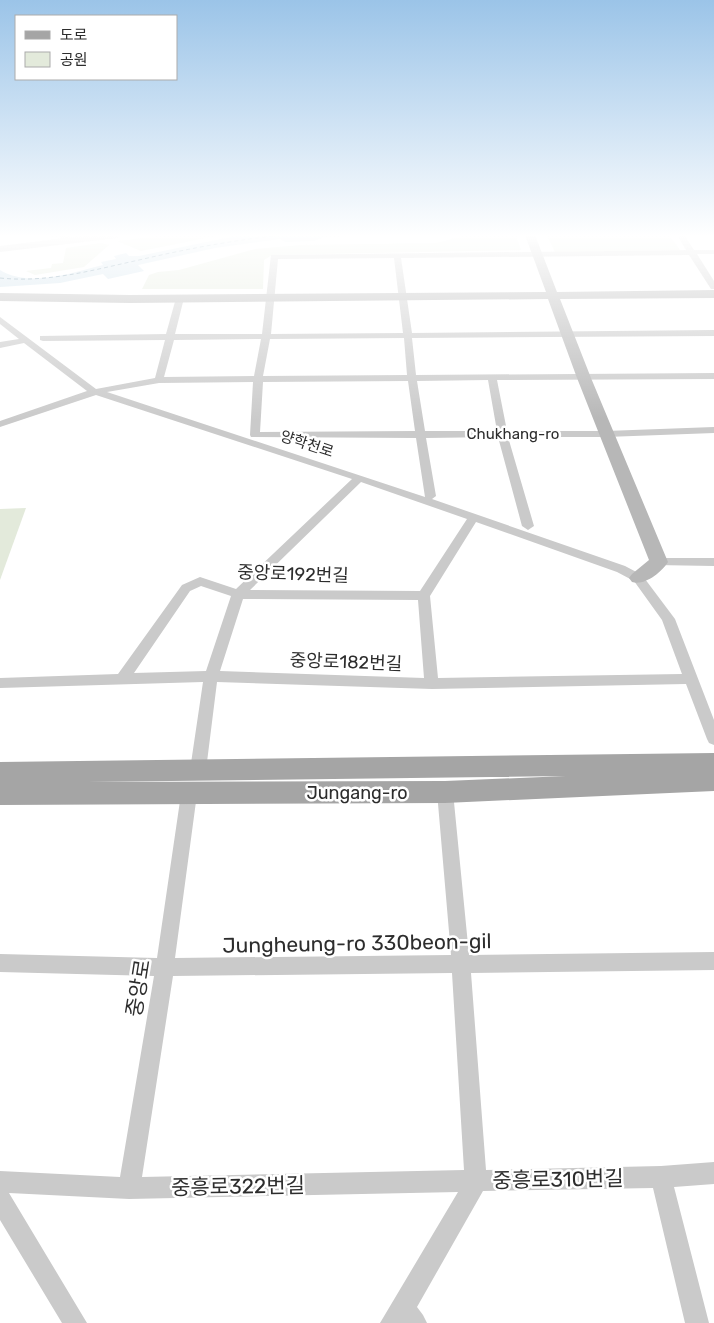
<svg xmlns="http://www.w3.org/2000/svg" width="714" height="1323" font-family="Rubik,'Noto Sans KR',sans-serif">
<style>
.green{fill:#e3eadb}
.water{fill:#c8dde9}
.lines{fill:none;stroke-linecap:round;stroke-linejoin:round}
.ferry{stroke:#406f8a;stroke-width:1;stroke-dasharray:4 3;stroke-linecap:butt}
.minor{fill:#cacaca;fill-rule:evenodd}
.tertiary{fill:#cacaca;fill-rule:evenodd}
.secondary{fill:#b7b7b7;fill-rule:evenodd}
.primary{fill:#a5a5a5;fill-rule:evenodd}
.labels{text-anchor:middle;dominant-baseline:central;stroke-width:5;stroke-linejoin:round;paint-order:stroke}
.far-street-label{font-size:15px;fill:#2d2d2d;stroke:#fff}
.street-label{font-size:18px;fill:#2d2d2d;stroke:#fff}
.near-street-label{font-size:21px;fill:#2d2d2d;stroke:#fff}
</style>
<rect width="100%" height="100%" fill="#fff"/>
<g class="green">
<polygon points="165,235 221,235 141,251 117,241"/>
<polygon points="466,235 516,235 521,250 272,255 264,260 263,289 142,289 149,275 158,272 179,270 255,249 301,245 436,243"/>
<polygon points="669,235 680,250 555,252 547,236"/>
<polygon points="101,243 109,245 84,267 35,275 26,271 51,268 52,264 63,263 66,248"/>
<polygon points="26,508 0,580 0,509"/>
</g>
<path class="water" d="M240,235H372L324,237L314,241L285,242L280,239L215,248L138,265L144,271L108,279L103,274L60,283L0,287V270C30,288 71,273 103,265L101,262L116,259L114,256L126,253L129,256H139Z"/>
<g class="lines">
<path class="ferry" d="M0,278C48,283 93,270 139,260C186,249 234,240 282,235"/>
<g class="minor">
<polygon points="47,235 65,235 81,240 77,242"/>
<path d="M677,235H684L694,250H714V254H697L714,281V289H711L689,255L401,258L412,333L714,330V336L412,338L416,375L714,373V379L497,380L507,431H606L714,427V433L606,437H508L534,526L528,530L522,526L498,437L426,438L436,496L432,499L625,566L642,575L675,619L714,720V745L709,743L707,739L686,684L432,689L217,682L206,770L203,775L198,777L193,775L190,770L203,682L0,688V678L118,674L182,585L200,577L236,589L352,479L96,395L0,427V421L87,391L24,343L0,348V342L19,339L0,324V317L96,389L155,378L165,340L43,341L40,340V336L166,334L176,298L180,296L184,298L175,334H262L271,255L686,250ZM394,258L403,333L271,334L278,259ZM404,338L407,375L263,376L270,339ZM261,339L254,376L164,377L174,340ZM488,380L497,431H425L417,381ZM408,381L415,431L260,432L263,382ZM253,382L250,435L251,437L416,438L425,497L107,392L159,383ZM361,482L467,519L420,591L250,590ZM476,522L617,572L634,581L662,620L682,674L438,678L430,596ZM201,586L231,596L206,671L134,673L190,591ZM243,599L418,600L424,678L220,671Z"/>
<polygon points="659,558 714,558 714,566 655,565 653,562"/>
<path d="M445,785L451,787L453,792L469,955L714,952V970L471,973L486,1170L661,1166L714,1162V1184L674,1187L709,1323H685L653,1188L483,1191L417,1307L423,1315L427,1323H380L458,1192L129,1199L9,1193L87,1323H62L0,1220V1171L120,1177L154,976L0,972V954L157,958L181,794L183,789L189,787L195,789L197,794L175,958L451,955L437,792L439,787ZM452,973L464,1170L142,1177L173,976Z"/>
</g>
<polygon class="tertiary" points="89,235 121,235 117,238 0,252 0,246"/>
<path class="secondary" d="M525,235H535L557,292L714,290V298L560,299L591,378L668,562C661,573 644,586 632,582L629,578L632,574L649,560L577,378L548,299L130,303L0,301V293L130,295L546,292Z"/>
<path class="primary" d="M714,753V791L445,803L0,805V762ZM566,776L445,781L86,782Z"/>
</g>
<linearGradient id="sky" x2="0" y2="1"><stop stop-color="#9bc4e8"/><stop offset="0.56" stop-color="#fff"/><stop offset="1" stop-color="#fff" stop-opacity="0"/></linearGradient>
<rect width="714" height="421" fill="url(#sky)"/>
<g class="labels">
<g class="far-street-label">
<text x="513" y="434">Chukhang-ro</text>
<text transform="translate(307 444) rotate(18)">양학천로</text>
</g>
<g class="street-label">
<text transform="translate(293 574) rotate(2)">중앙로192번길</text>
<text transform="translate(346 662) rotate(2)">중앙로182번길</text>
<text x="357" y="793">Jungang-ro</text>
</g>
<g class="near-street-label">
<text transform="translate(357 943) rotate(-1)">Jungheung-ro 330beon-gil</text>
<text transform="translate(138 988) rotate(-81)">중앙로</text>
<text transform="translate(558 1179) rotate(-1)">중흥로310번길</text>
<text transform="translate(238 1186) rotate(-1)">중흥로322번길</text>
</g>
</g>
<rect x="15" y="15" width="162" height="65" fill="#ffffff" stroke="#ababab"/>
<rect x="25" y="31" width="25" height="8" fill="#a5a5a5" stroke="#ababab"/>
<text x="60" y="40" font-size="15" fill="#2d2d2d">도로</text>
<rect x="25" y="52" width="25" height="15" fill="#e3eadb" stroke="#ababab"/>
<text x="60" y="65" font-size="15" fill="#2d2d2d">공원</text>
</svg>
